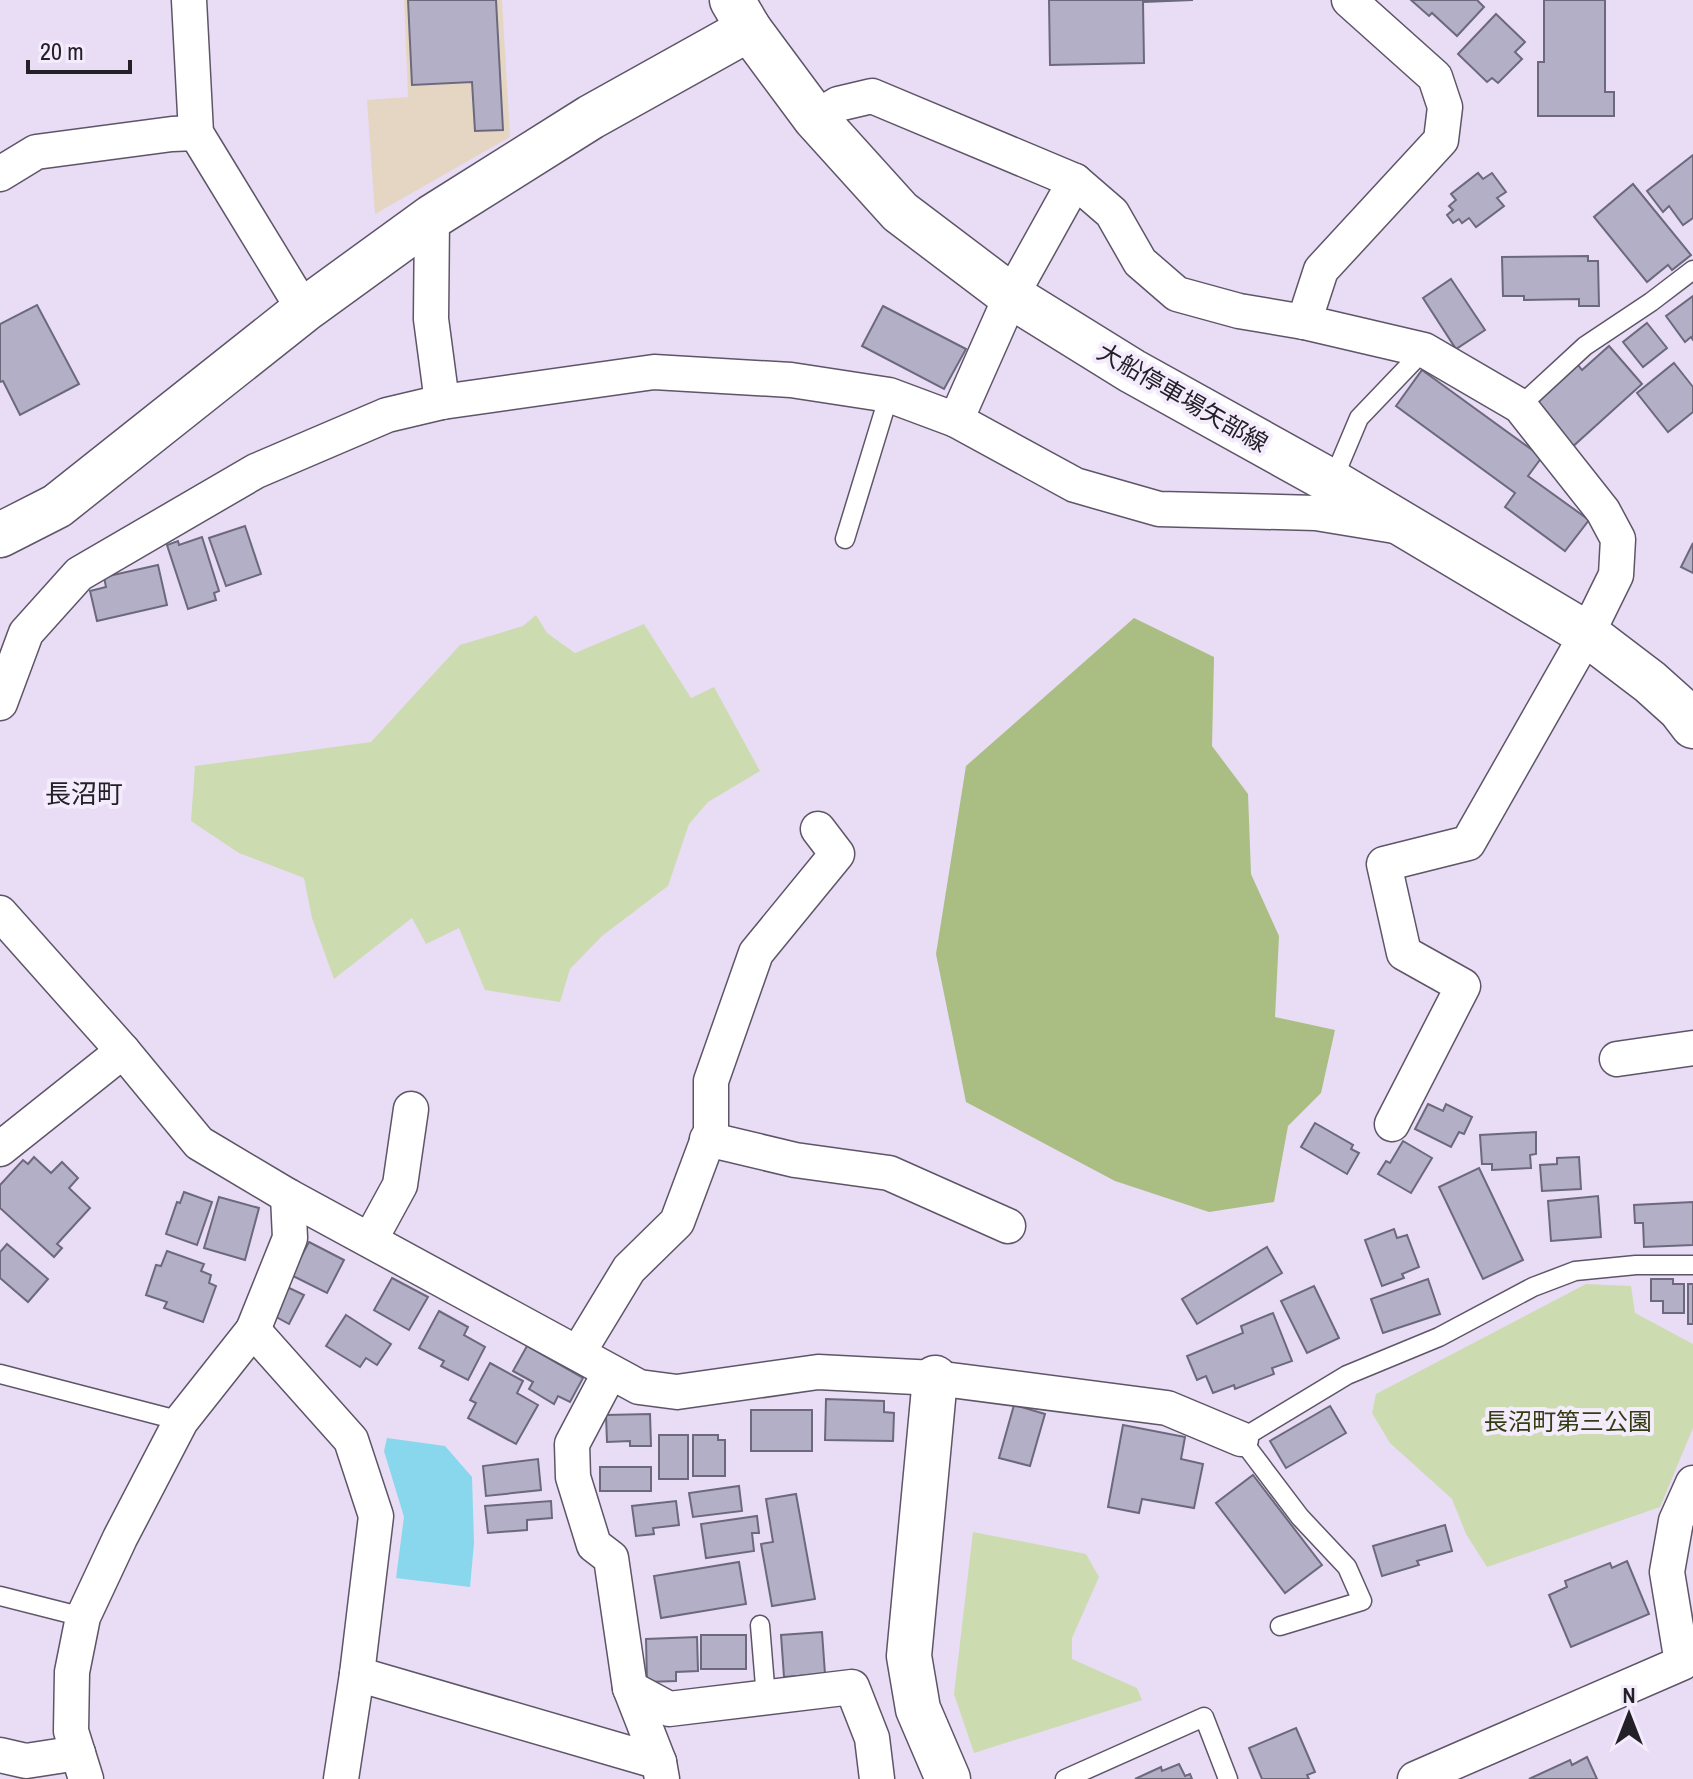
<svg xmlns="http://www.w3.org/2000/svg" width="1693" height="1779" font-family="'Archivo Narrow','Noto Sans JP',sans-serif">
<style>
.commercial{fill:#e4d6c3}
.green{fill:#cddbb1}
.forest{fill:#aabd82}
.water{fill:#89d7ec}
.building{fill:#b3afc6;stroke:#6c697d;stroke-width:2}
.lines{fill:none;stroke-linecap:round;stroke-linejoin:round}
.lane-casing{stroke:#5e5568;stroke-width:21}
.street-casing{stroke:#5e5568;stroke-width:37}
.secondary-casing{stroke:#5e5568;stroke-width:47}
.lane{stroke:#fff;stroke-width:18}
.street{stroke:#fff;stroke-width:34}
.secondary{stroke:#fff;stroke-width:44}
.labels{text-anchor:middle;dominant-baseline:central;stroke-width:8;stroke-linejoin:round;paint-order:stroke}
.street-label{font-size:24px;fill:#242028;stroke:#f4ebfd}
.park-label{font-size:24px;fill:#323e12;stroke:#f4ebfd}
.neighbourhood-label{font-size:26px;fill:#242028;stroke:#f4ebfd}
</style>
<rect width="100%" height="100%" fill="#e8ddf4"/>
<polygon class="commercial" points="404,0 502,0 510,137 375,214 367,100 408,97"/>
<g class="green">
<polygon points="536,615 547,633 575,653 644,624 691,698 714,687 760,771 708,802 689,824 668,886 602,936 570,969 560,1002 485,990 459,928 426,944 412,918 334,979 312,918 304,878 239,853 191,821 195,766 371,742 460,645 523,626"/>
<polygon points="1586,1284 1631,1286 1635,1313 1693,1344 1693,1428 1660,1507 1487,1567 1466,1534 1452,1499 1390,1443 1372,1413 1376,1394"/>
<polygon points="973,1532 1086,1554 1099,1577 1072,1638 1072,1659 1137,1688 1142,1700 974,1753 954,1694"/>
</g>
<polygon class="forest" points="1134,618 1214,657 1212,746 1248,794 1251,874 1279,936 1275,1017 1335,1030 1321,1093 1288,1126 1274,1202 1209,1212 1115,1181 966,1102 936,954 966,766"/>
<polygon class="water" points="387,1438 445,1446 472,1477 474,1543 470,1587 396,1578 404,1517 384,1451"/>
<g class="building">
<polygon points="408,0 496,0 503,130 475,131 472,82 412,85"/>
<polygon points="1049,0 1193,0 1143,2 1144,63 1050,65"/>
<polygon points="1411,0 1477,0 1484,7 1457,36 1432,13 1429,16"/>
<polygon points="1544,0 1605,0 1605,92 1614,92 1614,116 1538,116 1538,62 1544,62"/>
<polygon points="1496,14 1525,42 1515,52 1522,59 1498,83 1492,78 1487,82 1458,54"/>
<polygon points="1693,155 1693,218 1683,225 1669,206 1663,212 1647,191"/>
<polygon points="1478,173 1483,179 1492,173 1506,192 1497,198 1504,206 1476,227 1469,218 1462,223 1459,219 1453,223 1447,215 1453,210 1449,206 1456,200 1451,194"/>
<polygon points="1633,184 1691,255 1672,270 1668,265 1647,282 1594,217"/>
<polygon points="1588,256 1588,261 1598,261 1599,306 1579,306 1579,299 1524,300 1524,296 1503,296 1502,257"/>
<polygon points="1451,279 1485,330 1456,349 1423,298"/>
<polygon points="1693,296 1693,340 1691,337 1685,342 1666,316"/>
<polygon points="37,305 79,384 20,415 3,381 0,382 0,324"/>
<polygon points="883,306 966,349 944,389 862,346"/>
<polygon points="1647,323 1667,348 1643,367 1623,342"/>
<polygon points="1609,346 1642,384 1570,449 1531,406 1578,365 1582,370"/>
<polygon points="1674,363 1693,387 1693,412 1668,432 1637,393"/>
<polygon points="1422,370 1542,457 1528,476 1589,520 1565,551 1505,507 1515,493 1396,406"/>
<polygon points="245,526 261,574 226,586 209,538"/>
<polygon points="202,537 219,591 214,593 216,600 188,609 167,545 178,541 179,545"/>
<polygon points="1693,543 1693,573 1681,567"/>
<polygon points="158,565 167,605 97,621 90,591 106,587 104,577"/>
<polygon points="1428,1104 1443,1111 1446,1104 1472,1117 1464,1134 1459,1132 1451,1147 1415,1129"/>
<polygon points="1315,1123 1353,1145 1351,1149 1359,1153 1347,1174 1301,1147"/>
<polygon points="1536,1132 1536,1154 1530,1155 1531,1168 1492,1170 1492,1164 1482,1164 1480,1135"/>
<polygon points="1403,1141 1432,1158 1411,1193 1378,1174 1386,1161 1390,1163"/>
<polygon points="34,1157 51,1173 62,1162 78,1178 69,1188 90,1208 57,1244 62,1248 54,1257 0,1208 0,1185 23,1160 28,1164"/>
<polygon points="1579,1157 1581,1189 1542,1191 1540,1165 1557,1164 1557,1158"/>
<polygon points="1479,1168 1523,1260 1483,1279 1439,1187"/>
<polygon points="184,1192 212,1202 197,1245 166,1234 177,1202 180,1203"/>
<polygon points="1598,1196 1601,1237 1551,1241 1548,1201"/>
<polygon points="219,1197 259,1208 245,1260 204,1248"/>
<polygon points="1693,1202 1693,1245 1644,1247 1643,1223 1635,1223 1634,1205"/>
<polygon points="1394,1229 1397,1238 1407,1235 1419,1267 1402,1274 1404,1278 1382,1286 1365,1240"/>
<polygon points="309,1242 344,1260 327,1293 291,1275"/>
<polygon points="7,1244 48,1279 28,1302 0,1278 0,1252"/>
<polygon points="1267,1247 1282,1273 1197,1324 1182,1299"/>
<polygon points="167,1251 204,1264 201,1271 211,1275 209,1283 216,1286 203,1322 164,1308 167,1302 146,1295 156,1265 161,1266"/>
<polygon points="392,1278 428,1297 409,1330 374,1310"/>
<polygon points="1428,1279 1440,1314 1383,1333 1371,1299"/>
<polygon points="1651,1279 1673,1279 1673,1284 1684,1284 1684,1313 1663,1313 1663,1301 1651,1301"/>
<rect x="1688" y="1284" width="5" height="40"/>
<polygon points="285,1286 304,1295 289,1324 271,1314"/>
<polygon points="1314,1286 1339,1338 1307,1353 1281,1301"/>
<polygon points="439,1311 468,1327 464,1335 485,1347 468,1380 441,1366 444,1361 419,1348"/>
<polygon points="1273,1313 1292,1361 1272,1368 1274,1374 1235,1389 1234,1385 1213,1393 1206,1376 1197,1380 1187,1356 1243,1333 1241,1326"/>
<polygon points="346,1315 391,1344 377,1365 366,1358 360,1367 326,1346"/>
<polygon points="527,1346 583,1378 570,1402 558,1396 554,1404 529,1389 533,1382 513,1371"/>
<polygon points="490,1363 523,1381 517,1393 538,1405 516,1444 468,1418 476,1403 470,1400"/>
<polygon points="826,1399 884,1401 884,1412 894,1413 893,1441 825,1440"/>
<polygon points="1014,1405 1045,1414 1030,1466 999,1458"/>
<polygon points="1330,1406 1346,1433 1286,1468 1270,1441"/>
<rect x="751" y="1410" width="61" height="41"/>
<polygon points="650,1414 651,1446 630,1446 630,1441 607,1442 606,1415"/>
<polygon points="1123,1425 1185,1437 1181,1459 1203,1464 1194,1508 1142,1499 1139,1513 1108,1507"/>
<rect x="659" y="1435" width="29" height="44"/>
<polygon points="693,1435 718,1435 718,1440 725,1440 725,1476 693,1476"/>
<polygon points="538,1459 541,1490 486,1496 483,1466"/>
<rect x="600" y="1467" width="51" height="24"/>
<polygon points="1253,1475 1322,1565 1285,1593 1216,1503"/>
<polygon points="739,1486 742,1511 693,1517 689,1493"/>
<polygon points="796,1494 815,1599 772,1606 761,1544 773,1542 766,1499"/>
<polygon points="551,1501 552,1518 527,1520 527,1530 488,1533 485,1506"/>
<polygon points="676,1501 679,1525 653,1528 654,1534 636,1536 632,1506"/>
<polygon points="757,1516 759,1533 752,1533 754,1551 706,1558 701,1524"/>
<polygon points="1445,1525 1452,1551 1417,1561 1419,1565 1382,1576 1373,1546"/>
<polygon points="1627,1561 1649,1614 1571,1647 1549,1595 1567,1587 1565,1581 1610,1563 1612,1568"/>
<polygon points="739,1562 746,1604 661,1618 654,1576"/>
<polygon points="822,1632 825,1674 784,1677 781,1635"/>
<rect x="701" y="1635" width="45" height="34"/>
<polygon points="697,1637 698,1671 676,1672 676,1681 647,1682 646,1639"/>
<polygon points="1296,1728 1315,1772 1307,1775 1309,1779 1262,1779 1249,1748"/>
<polygon points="1587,1757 1597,1779 1529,1779 1570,1760 1572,1765"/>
<polygon points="1179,1764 1185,1776 1190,1774 1192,1779 1135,1779 1161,1767 1162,1771"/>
</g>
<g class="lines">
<g class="lane-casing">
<g id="lane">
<polyline points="1520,406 1585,346 1651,302 1693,270"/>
<polyline points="1332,482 1359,418 1424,350"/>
<polyline points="845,539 889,395"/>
<polyline points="0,1374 181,1421"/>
<polyline points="0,1596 83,1617"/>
<polyline points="760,1625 766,1698"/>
<polyline points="1280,1626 1362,1601 1347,1567 1300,1517 1241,1439 1347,1375 1439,1337 1533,1287 1575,1271 1636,1265 1693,1265"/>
<polyline points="1065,1779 1204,1717 1228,1779"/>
</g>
</g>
<g class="street-casing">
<g id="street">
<polyline points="189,0 196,133 304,310"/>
<polyline points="815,118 838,104 872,96 1075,181 1112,213 1140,262 1177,294 1239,311 1304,322 1424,350 1520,406 1603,511 1618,539 1616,575 1587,634 1468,843 1384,864 1404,953 1463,986 1392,1124"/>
<polyline points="0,174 36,152 172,134 196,133"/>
<polyline points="432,217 431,319 442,402"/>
<polyline points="1304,322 1321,270 1441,140 1445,107 1435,77 1349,0"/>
<polyline points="956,420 1075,485 1159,509 1316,513 1395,526"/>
<polyline points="0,703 26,633 79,574 256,471 387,415 442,402 654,372 791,380 889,395 956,420 1011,296 1075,181"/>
<polyline points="0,913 123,1051 199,1143 288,1196 639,1387 677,1392 818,1372 935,1378 1167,1408 1241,1439"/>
<polyline points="1617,1059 1693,1048"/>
<polyline points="707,1139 795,1160 889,1173 1008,1226"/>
<polyline points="0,1149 123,1051"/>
<polyline points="370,1240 400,1185 411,1109"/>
<polyline points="253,1330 351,1440 376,1516 357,1674 341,1779"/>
<polyline points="578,1353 629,1269 677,1222 711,1131 711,1081 756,953 837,854 818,829"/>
<polyline points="610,1372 572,1444 573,1477 594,1545 611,1558 630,1688 659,1762 662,1779"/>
<polyline points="357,1674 659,1762"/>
<polyline points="630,1688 669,1709 852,1687 872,1738 877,1779"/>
<polyline points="0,1755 26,1761 78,1753"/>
<polyline points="86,1779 71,1731 72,1672 83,1617 120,1538 181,1421 253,1330 290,1238 288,1196"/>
<polyline points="1415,1779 1682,1663 1667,1572 1676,1521 1693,1483"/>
</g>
</g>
<g class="secondary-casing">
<g id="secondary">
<polyline points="732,0 749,29 815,118 900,212 1011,296 1132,371 1332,482 1587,634 1650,682 1680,709 1693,726"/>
<polyline points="0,535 57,506 304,310 432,217 591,117 749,29"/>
<polyline points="935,1378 909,1656 918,1709 948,1779"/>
</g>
</g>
<use href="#lane" class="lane"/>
<use href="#street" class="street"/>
<use href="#secondary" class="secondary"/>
</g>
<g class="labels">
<g class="street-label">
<text transform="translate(1183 397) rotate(30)">大船停車場矢部線</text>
</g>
<g class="park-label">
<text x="1568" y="1421">長沼町第三公園</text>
</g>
<g class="neighbourhood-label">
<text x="84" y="793">長沼町</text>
</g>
</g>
<g transform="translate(1629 1715)" stroke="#f4ebfd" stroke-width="6" paint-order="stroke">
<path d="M0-6L14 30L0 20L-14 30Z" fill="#242028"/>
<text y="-12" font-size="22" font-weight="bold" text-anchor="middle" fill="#242028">N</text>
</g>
<path d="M28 60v12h102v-12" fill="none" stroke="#242028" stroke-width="4"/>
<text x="40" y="60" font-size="24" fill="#242028" stroke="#f4ebfd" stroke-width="6" paint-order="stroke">20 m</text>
</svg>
